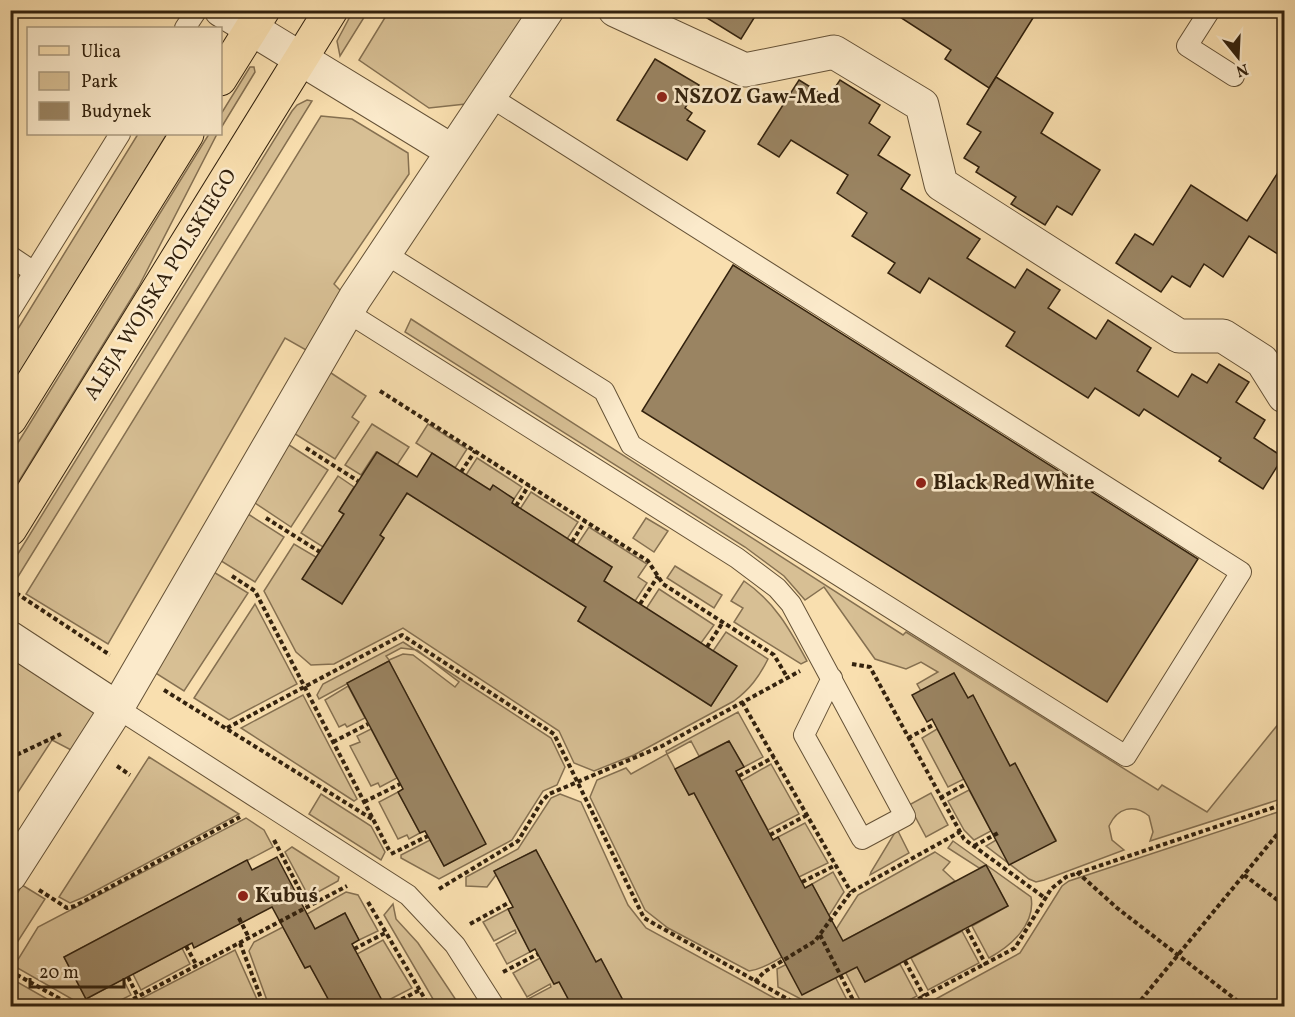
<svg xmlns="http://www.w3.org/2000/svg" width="1295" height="1017" font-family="Vollkorn,serif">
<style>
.green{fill:#d7bf94;stroke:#857051;stroke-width:1.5;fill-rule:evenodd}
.building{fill:#9a8462;stroke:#33220e;stroke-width:1.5}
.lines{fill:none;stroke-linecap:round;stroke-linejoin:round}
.service-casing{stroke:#645136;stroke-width:22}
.minor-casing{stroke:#645136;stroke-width:35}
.primary-casing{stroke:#33220e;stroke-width:35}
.path{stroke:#33220e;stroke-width:4;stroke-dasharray:4.5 3;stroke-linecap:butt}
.service{stroke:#fbeacb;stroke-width:20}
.minor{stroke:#fbeacb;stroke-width:33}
.primary{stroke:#f9dfaf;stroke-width:33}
.poi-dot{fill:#8f2418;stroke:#fbeacb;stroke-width:2}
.labels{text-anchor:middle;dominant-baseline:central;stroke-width:5;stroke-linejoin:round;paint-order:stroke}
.poi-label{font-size:21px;font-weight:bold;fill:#33220e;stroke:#fbeacb;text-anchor:start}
.street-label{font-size:21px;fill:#33220e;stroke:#fbeacb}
</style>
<rect width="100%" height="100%" fill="#f9dfaf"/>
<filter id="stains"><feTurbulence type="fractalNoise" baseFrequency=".00333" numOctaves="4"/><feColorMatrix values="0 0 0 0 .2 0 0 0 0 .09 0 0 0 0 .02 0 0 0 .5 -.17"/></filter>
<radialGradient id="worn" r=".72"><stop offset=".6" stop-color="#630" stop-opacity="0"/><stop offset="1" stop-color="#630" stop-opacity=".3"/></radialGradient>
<g class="green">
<polygon points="353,11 368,11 340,56 337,41"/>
<polygon points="389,11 540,11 475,103 429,108 359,60"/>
<polygon points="250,67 254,67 255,72 221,128 221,114"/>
<polygon points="307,100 312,101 11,588 11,565 292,111 297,105"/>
<polygon points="321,116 352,119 408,153 409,174 334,284 341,291 306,350 285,338 108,644 26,594"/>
<polygon points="138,134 167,134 11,387 11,340"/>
<polygon points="209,134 217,134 139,286 11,494 11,454"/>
<path d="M411,319L903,635L906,632L1158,790L1162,785L1207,812L1284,717V798L1150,841L1153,832L1149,816C1134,803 1117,808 1109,826L1112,840L1124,850L1044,880L1036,882L1029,879L986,846L1001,837L1014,862L1056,840L1015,764L1010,766L973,696L968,698L954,673L921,691L917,684L938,672L921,662L906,669L875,659L824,587L805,600L784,576L745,547L405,332Z"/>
<polygon points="328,371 366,396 352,417 359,422 335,459 292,432"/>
<polygon points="372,424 409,447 397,465 376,452 361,475 345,465"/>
<polygon points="428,424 467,449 455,468 416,443"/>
<polygon points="286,443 328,470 291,527 252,501"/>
<polygon points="477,458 522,487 514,499 494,486 490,490 466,475"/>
<polygon points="338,476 354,487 339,511 344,514 323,547 301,533"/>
<polygon points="531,492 578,522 567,539 520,509"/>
<path d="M407,493L586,607L578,621L711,706L736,666L713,651L726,632L768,659C759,677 750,689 734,701L634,755L594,771L574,763L559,731L403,628L334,664L311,665L296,652L264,591L294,544L316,557L342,604L384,538L380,535Z"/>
<polygon points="245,512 284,537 255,582 218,559"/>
<polygon points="646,518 668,531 654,552 633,538"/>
<polygon points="589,527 647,564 638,577 647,583 635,601 604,581 612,567 577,545"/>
<polygon points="675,566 722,595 714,608 667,578"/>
<polygon points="212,571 248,593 184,691 154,672"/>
<path d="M744,581C775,602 790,630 807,661L801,664L734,622L743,608L731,601Z"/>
<polygon points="659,589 714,625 701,643 646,609"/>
<polygon points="255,604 297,684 229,720 194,698"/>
<path d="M403,642L551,738L565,767L557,785L543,791L512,840L439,879L401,858V855L430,840L444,866L485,844L389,661L319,699L317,695L323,684ZM401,648L417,650L459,682L455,687L413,655L403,654L389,660L386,656Z"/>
<polygon points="11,656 102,710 73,751 52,740 11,803"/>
<polygon points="348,686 365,718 347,727 345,724 339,727 325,700"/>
<polygon points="303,695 357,799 354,801 241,728"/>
<path d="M738,712L763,757L744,767L729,741L699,756L691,741L667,754L689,795L694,793L775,944L826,910L812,884L833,872L844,892C837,902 831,914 823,923C809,941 770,968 749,971L668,928L645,910L590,797L597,780L626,768L631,774L667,754L666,751Z"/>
<polygon points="371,729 397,778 380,787 378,783 371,786 350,746 360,742 357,736"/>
<polygon points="937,729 964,779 948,787 922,738"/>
<polygon points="149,757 239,814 84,897 70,903 59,897"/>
<polygon points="771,764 799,814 768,830 741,781"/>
<polygon points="969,790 991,831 974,840 964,830 948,801"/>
<polygon points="398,792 420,833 409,839 407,835 398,839 379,802"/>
<polygon points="931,793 948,825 926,837 909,805"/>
<polygon points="321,794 371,826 385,852 381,860 309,814"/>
<polygon points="560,794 581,802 628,905 646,928 789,1006 626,1006 601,959 596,962 536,850 494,871 496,875 487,887 466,886 466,877 518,849 551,798"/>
<polygon points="1284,810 1284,1006 923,1006 1020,953 1062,886 1069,881"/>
<polygon points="246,818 264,830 273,847 64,957 86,999 123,979 131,995 109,1006 84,1006 14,966 38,927"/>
<polygon points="805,823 828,863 799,877 778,837"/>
<polygon points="897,829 909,853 870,875 871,872"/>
<path d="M953,841L1031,897C1036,924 1011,946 989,958L972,926L1008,906L986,865L979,868L948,848Z"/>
<polygon points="292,847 339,877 338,881 309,897 285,852"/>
<polygon points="935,852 950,862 943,870 955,881 843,941 865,982 900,964 917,996 898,1006 863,1006 833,948 833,934 858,895"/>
<polygon points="22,885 45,899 11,952 11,904"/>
<polygon points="346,892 358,895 378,931 359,940 345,913 315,929 307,914"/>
<polygon points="393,904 396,919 418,943 460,1006 437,1006 384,915"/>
<polygon points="508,909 530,952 507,964 496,944 516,933 515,930 494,941 483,922"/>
<polygon points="283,927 305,968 310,966 332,1006 269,1006 249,951 254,942"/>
<polygon points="962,931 979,963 928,990 911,958"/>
<polygon points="383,940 412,988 383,1003 357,954"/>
<polygon points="182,948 190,964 141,990 133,974"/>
<polygon points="817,949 823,953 850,1006 814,1006 778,987 777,969"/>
<polygon points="235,950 260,1006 127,1006"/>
<polygon points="540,958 554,984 559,982 572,1006 533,1006 528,999 551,987 550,984 527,997 513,973"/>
<polygon points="11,979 12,979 56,1004 52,1006 11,1006"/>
</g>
<g class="building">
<polygon points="694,10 759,10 741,39"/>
<polygon points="889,10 1038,10 989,88 945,59 951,50"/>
<polygon points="655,59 699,85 685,108 692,113 687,120 705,131 687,160 617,120"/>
<polygon points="996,77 1053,113 1041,133 1100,170 1072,215 1057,206 1045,225 1011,204 1016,197 976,172 979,167 964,158 981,132 967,124"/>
<polygon points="799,80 828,98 840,80 880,105 869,123 890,137 878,155 910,175 901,189 980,239 967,258 1015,288 1027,269 1060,290 1048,308 1096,339 1108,320 1151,348 1137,371 1178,397 1192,374 1207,383 1219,364 1249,382 1236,402 1265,420 1254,438 1283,457 1263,489 1219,461 1221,458 1144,409 1139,416 1095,388 1088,398 1006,346 1015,332 929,278 920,293 888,273 895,263 852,236 867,213 837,193 848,175 791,140 779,157 758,144"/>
<polygon points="1284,163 1284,258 1249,236 1223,277 1204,264 1190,287 1172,276 1161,292 1116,263 1135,234 1153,245 1191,185 1247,221"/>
<polygon points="733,265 1198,559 1107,702 642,411"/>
<polygon points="377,452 417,477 432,453 490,490 493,485 514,499 512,503 612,567 604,581 737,666 711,706 578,621 586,607 407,493 380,535 384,538 342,604 302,579 344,514 339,511"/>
<polygon points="389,661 486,844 444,866 425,831 420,833 398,792 403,789 347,683"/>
<polygon points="954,673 968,698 973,695 1010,766 1015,763 1056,841 1009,865 932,719 927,722 912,695"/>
<polygon points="729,741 744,767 736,771 773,840 778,837 805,888 812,884 843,941 986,865 1008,906 865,982 857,967 802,995 694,793 689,795 675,769"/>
<polygon points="536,850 596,962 601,959 626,1006 572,1006 559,982 554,984 535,949 530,952 508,909 513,907 494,871"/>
<polygon points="277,857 315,929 345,913 359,940 352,944 385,1006 332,1006 310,966 305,968 272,907 194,948 192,943 86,999 64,957 247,860 252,870"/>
</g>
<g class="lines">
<g class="service-casing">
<g id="service">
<polyline points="1210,10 1187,46 1234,76"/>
<polyline points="185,28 197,10"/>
<polyline points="384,253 604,391 631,445 1126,756 1241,572 489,96"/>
<polyline points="10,256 34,272"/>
<polyline points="10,311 120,134"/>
<polyline points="347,312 737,558 777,588 791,604 905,816 862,839 804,735 832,678"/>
<polyline points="117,708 408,895 455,945 494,1006"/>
</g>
</g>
<g class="minor-casing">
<g id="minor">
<polyline points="221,10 452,151"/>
<polyline points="615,10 745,70 834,52 922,105 941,184 1179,336 1223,336 1262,361 1284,396"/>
<polyline points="10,638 117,708"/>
<polyline points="10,875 117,708 355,298 547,10"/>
</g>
</g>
<g class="primary-casing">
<g id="primary">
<polyline points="220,79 263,10"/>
<polyline points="10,419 187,134"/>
<polyline points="10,529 331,10"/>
</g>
</g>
<g class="path">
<polyline points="380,391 648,561 663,584 774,655 787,677"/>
<polyline points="306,448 358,481"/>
<polyline points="461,472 475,451"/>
<polyline points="516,506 529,485"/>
<polyline points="266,518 320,552"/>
<polyline points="572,542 585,521"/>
<polyline points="232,576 255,591 389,850"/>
<polyline points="16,593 110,655"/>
<polyline points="640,604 658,576"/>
<polyline points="707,647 723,622"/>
<polyline points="852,664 870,667 964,839 1045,898"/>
<polyline points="164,690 372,819"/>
<polyline points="742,702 851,892"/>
<polyline points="227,728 402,635 554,734 644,918 800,1006"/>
<polyline points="908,738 935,724"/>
<polyline points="333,742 368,724"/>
<polyline points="10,758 61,734"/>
<polyline points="117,766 130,775"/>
<polyline points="739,776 774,757"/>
<polyline points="940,798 966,784"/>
<polyline points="364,802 400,784"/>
<polyline points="770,835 807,815"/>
<polyline points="274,840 308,906"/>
<polyline points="974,846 998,833"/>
<polyline points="391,854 428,836"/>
<polyline points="1077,872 1117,908 1244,1006"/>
<polyline points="1244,875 1284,905"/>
<polyline points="802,882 836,865"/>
<polyline points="439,889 518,841 542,801 549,794 662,746 800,671"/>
<polyline points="39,890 67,908 75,906 240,817"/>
<polyline points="368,902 429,1006"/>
<polyline points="239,918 249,938"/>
<polyline points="470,924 510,902"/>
<polyline points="967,929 986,965"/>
<polyline points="820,935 856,1006"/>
<polyline points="240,943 264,1006"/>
<polyline points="186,946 197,966"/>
<polyline points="354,949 387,932"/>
<polyline points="905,961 924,996"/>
<polyline points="10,971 73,1006"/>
<polyline points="503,972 538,954"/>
<polyline points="128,977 138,997"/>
<polyline points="755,982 764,972 815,941 851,892 960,832"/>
<polyline points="56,1006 64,1001"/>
<polyline points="120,1006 347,886"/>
<polyline points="388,1006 420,990"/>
<polyline points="905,1006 1015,948 1051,889 1066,877 1284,804"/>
<polyline points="1136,1006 1284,826"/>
</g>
<use href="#service" class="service"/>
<use href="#minor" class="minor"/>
<use href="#primary" class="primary"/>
</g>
<g class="poi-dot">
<circle cx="662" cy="97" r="6"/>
<circle cx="921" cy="483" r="6"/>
<circle cx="243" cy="896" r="6"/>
</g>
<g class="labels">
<g class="poi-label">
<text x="674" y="97">NSZOZ Gaw-Med</text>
<text x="933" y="483">Black Red White</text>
<text x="255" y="896">Kubuś</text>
</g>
<g class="street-label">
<text transform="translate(161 285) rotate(-58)">ALEJA WOJSKA POLSKIEGO</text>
</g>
</g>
<rect width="1295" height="1017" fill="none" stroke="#f9dfaf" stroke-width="36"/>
<rect x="12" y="12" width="1271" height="993" fill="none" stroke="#33220e" stroke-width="3"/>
<rect x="18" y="18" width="1259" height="981" fill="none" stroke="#33220e" stroke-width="1.5"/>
<rect x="27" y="27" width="195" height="108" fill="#fbeacb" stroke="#ab9a7f" stroke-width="1.5"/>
<rect x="39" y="46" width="30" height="9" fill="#f9dfaf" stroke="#ab9a7f" stroke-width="1.5"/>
<text x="81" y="57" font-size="18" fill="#33220e">Ulica</text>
<rect x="39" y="72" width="30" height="18" fill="#d7bf94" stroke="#ab9a7f" stroke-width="1.5"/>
<text x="81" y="87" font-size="18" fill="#33220e">Park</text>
<rect x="39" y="102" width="30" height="18" fill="#9a8462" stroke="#ab9a7f" stroke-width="1.5"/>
<text x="81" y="117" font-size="18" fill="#33220e">Budynek</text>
<g transform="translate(1238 57) rotate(162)" stroke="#fbeacb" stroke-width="4.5" paint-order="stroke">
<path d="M0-4.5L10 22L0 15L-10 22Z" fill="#33220e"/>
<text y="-9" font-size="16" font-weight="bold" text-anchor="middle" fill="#33220e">N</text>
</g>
<path d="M30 978v9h94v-9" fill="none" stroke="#33220e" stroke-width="3"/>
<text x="39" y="978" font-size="18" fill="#33220e" stroke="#fbeacb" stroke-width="4.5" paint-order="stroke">20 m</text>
<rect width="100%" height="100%" filter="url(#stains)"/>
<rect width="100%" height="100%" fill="url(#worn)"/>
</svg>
